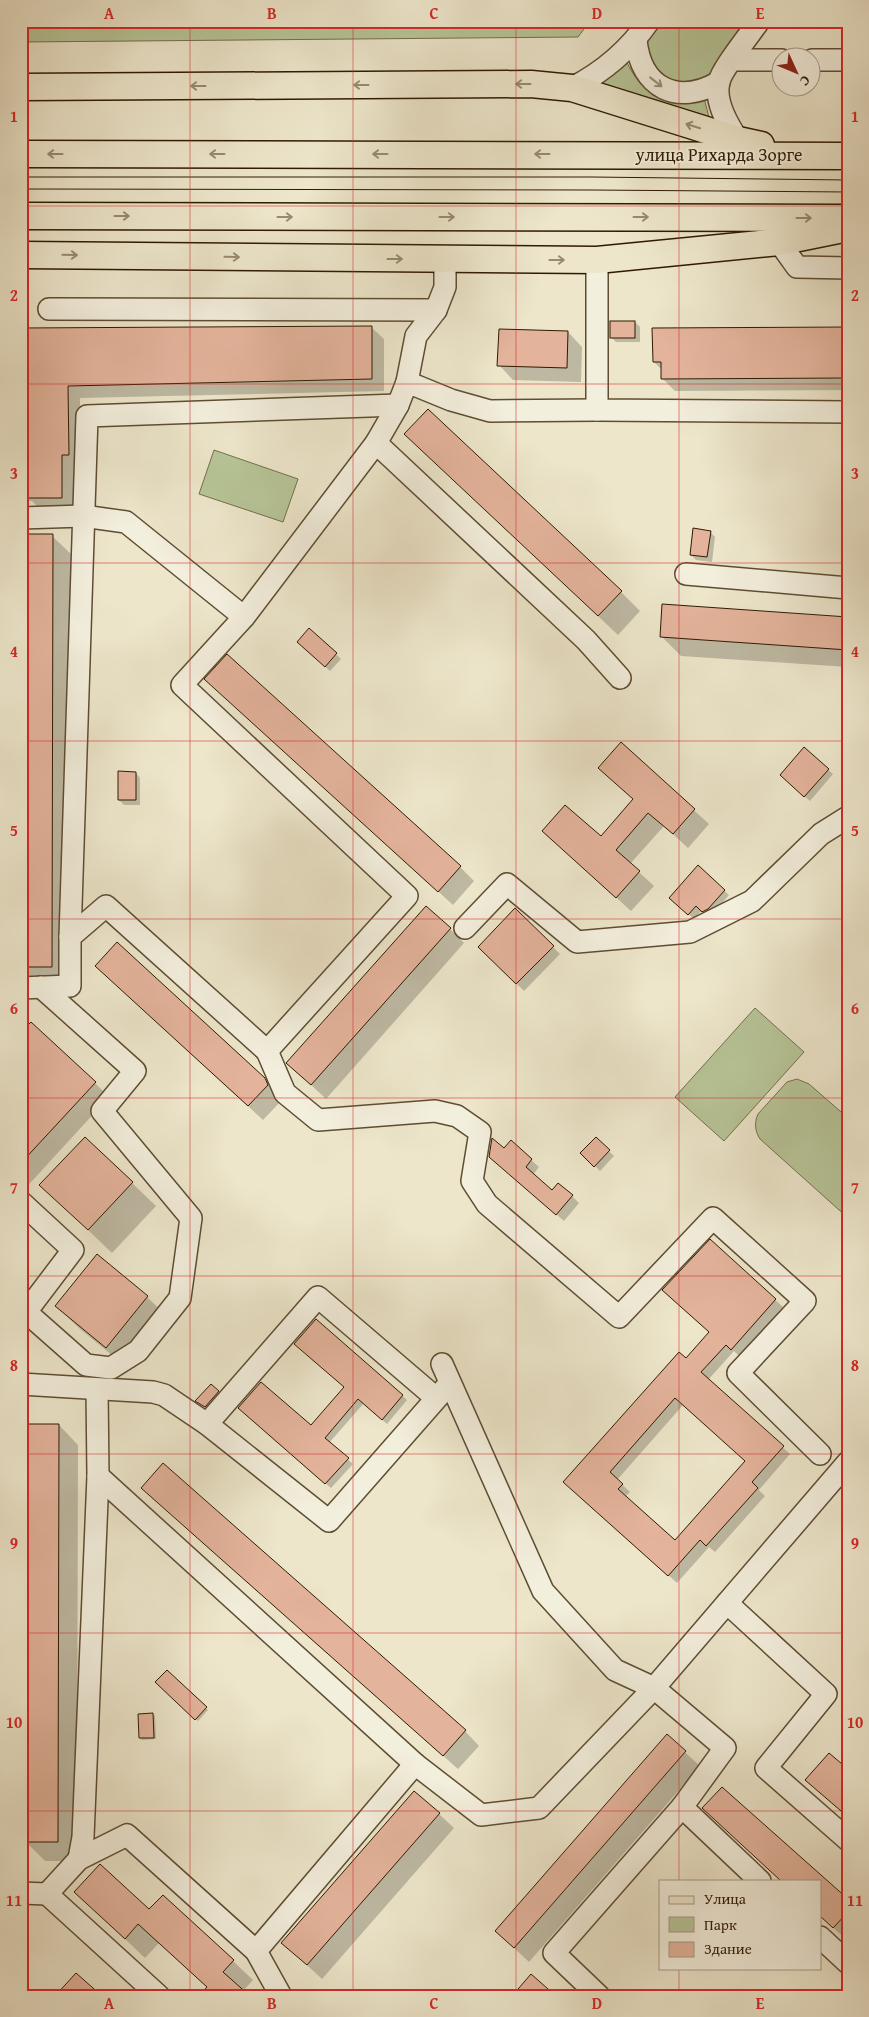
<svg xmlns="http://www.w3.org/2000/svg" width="869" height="2017" font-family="'Gentium Book Plus',serif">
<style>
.green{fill:#b7c598;stroke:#73704c}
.shadow{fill:#0003;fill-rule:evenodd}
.building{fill:#e3b39b;stroke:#2f1a00;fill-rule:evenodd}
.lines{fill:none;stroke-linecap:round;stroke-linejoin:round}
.minor-casing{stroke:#5e4d33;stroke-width:24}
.major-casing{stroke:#2f1a00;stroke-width:29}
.minor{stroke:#f3efdd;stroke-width:21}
.major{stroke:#ede6cb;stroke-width:26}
.tram{stroke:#2f1a00;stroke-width:1}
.oneway{stroke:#9b8f7a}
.oneway2{stroke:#988a70}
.grid{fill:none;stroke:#d62828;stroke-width:1;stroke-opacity:0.55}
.labels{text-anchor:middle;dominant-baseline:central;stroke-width:4;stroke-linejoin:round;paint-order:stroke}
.street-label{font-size:18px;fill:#2f1a00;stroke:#f3efdd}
.neatline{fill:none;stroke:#d62828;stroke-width:2}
.grid-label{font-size:16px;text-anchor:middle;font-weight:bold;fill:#d62828}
</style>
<rect width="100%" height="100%" fill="#ede6cb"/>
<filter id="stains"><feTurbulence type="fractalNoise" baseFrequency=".004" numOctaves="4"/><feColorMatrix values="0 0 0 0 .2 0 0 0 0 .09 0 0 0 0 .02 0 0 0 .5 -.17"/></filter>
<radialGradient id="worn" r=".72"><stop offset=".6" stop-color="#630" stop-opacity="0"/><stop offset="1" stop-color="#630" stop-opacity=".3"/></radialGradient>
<g class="green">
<polygon points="21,21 590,21 578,37 21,42"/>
<path d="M660,21H748C737,36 715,74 700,81C675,93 646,72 647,45C647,36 655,28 660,21Z"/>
<path d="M625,59C646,101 661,99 704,98L709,117L598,84Z"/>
<polygon points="214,450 298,479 283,522 199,494"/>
<polygon points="755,1008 804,1052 724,1141 675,1097"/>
<path d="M797,1079L809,1084L848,1118V1218L760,1139C755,1131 754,1123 758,1114L787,1082Z"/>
</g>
<g class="shadow">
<polygon points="807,21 824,21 819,29"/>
<polygon points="635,322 640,327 640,342 616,342 611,337"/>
<polygon points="371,327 384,339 384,391 80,398 80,466 74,466 74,510 41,510 32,501 21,501 21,329"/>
<polygon points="848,328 848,390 675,391 662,378 662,370 654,362"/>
<polygon points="568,332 582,347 581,382 513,380 499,365"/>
<polygon points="426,453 621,592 640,611 618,635"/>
<polygon points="710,532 715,537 712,562 696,560 691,555"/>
<polygon points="21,535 52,536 72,555 71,986 21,986"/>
<polygon points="848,618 848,667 681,656 661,636"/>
<polygon points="309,630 341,659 330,671 303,647"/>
<polygon points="206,679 460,867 474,881 453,905"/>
<polygon points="621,744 709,824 688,848 664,826 630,864 654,886 631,911 543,831 601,838 634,800"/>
<polygon points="828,770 833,774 810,801 786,780"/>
<polygon points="136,773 140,778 140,805 124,805 119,800"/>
<polygon points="698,867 729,895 713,914 708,916 702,910 694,919 675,902"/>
<polygon points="515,910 560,954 524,991 479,947"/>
<polygon points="450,929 464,943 326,1099 288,1063"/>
<polygon points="111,980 264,1079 279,1094 282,1100 263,1120"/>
<polygon points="21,1034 95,1083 109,1097 21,1193"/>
<polygon points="85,1138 156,1206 112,1253 41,1185"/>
<polygon points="596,1139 614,1156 600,1171 582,1153"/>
<polygon points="511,1142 539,1167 533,1175 552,1192 572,1196 579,1203 564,1221 498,1164 504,1150"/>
<path d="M710,1241L783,1307L739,1356L734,1351L708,1380L790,1454L759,1490L765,1496L715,1552L709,1547L677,1583L572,1489L711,1333ZM683,1405L746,1461L675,1541L625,1497L630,1492L617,1480Z"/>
<polygon points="147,1297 171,1320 130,1370 80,1329 56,1306"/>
<polygon points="316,1320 407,1400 387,1424 364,1403 329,1443 353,1464 331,1488 244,1413 311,1427 345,1387"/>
<polygon points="211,1385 223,1397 210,1411 197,1401"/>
<polygon points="59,1425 78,1445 77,1861 45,1861 26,1842"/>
<polygon points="143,1488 465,1731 479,1746 458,1769"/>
<polygon points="167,1672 208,1710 198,1721 157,1682"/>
<polygon points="153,1714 155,1716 156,1739 142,1740 140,1738"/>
<polygon points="667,1736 700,1766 529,1962 496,1931"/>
<polygon points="722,1788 848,1901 848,1941 820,1916 820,1881 782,1881 703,1808"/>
<polygon points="439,1814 454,1828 322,1979 283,1943"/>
<polygon points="76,1892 149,1911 233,1961 253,1980 243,1991 208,1988 159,1943 145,1958"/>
</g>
<g class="building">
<rect x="610" y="321" width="25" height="17"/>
<polygon points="372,326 372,379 68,386 69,455 62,455 62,498 27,498 27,490 21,490 21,328"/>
<polygon points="848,327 848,378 661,379 661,362 653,362 652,328"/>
<polygon points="499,329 568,331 567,368 497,366"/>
<polygon points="428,409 622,591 598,616 404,434"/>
<polygon points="693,528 711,531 707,557 690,555"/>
<polygon points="21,534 53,534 52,967 21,967"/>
<polygon points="662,604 848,617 848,650 660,637"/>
<polygon points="309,628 337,653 325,667 297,642"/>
<polygon points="227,654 461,866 438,892 204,679"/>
<polygon points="621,742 695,809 673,834 648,813 616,850 640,871 616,898 542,831 565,805 601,836 633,799 598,768"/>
<polygon points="804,747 829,769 804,797 780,775"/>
<polygon points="118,771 136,772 136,800 118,800"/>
<polygon points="698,865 725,890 708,909 702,912 696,906 688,915 669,898"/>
<polygon points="426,906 451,928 311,1085 286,1063"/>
<polygon points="515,908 554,946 516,984 478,947"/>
<polygon points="117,942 265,1078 268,1085 248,1106 95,966"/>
<polygon points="31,1022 96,1082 21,1163 21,1032"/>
<polygon points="85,1137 133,1182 88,1230 39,1185"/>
<polygon points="596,1137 610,1150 594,1167 580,1153"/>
<polygon points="492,1138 504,1148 511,1140 532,1159 526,1167 552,1190 558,1183 573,1195 556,1215 489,1157"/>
<path d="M710,1239L776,1299L731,1350L726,1345L701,1372L784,1446L752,1482L758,1488L706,1546L700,1540L668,1576L563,1482L679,1352L686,1358L709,1332L662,1290ZM675,1398L745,1461L675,1540L618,1489L623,1484L610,1472Z"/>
<polygon points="97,1254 148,1296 106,1348 55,1306"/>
<polygon points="316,1319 403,1395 382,1420 358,1399 325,1438 349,1458 325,1484 238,1408 261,1382 311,1425 344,1387 294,1344"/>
<polygon points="211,1384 219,1391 205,1407 195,1401"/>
<polygon points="25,1424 59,1424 58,1842 25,1842"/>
<polygon points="163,1463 466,1730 443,1756 141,1488"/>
<polygon points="167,1670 207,1707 195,1720 155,1682"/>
<polygon points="153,1713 154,1738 139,1738 138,1714"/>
<polygon points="667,1734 686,1751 514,1948 495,1931"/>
<polygon points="829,1753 848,1769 848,1817 805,1780"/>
<polygon points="722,1787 848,1899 848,1912 833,1928 820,1916 820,1881 781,1881 702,1808"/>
<polygon points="414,1791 440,1813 307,1965 281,1943"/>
<polygon points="100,1864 149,1909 163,1895 234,1960 223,1972 250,1996 199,1996 207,1987 138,1924 125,1939 74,1892"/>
<polygon points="76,1973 102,1996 55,1996"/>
<polygon points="531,1974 556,1996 512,1996"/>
</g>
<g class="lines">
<g class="minor-casing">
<g id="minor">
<path d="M636,40C641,88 677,106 719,82"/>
<polyline points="732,60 782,60"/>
<polyline points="812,60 848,60"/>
<path d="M572,88C603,72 629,50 649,21"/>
<path d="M738,140C728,125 714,101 719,82C721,70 751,33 759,21"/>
<polyline points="779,242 797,267 848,268"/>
<polyline points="597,260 597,410 848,412"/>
<polyline points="49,309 436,310"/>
<polyline points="407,382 451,400 490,411 597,410"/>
<polyline points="376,443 586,640 620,678"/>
<polyline points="21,518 83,516 126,522 244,617 182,685 407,896 267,1051 106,906 70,937 70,986 21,988"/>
<polyline points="686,574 848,588"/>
<polyline points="244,617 376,443 398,405 407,382 416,336 436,310 445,287 445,259"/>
<polyline points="465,928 507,884 577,942 690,932 752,901 821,834 848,817"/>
<polyline points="70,937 87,416 398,405"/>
<polyline points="267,1051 285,1093 318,1120 435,1111 457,1116 480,1132 472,1181 487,1204 619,1317 713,1218 805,1301 738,1373 820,1454"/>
<polyline points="21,1202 73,1250 26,1312"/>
<polyline points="21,1311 26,1312 86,1365 111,1368 138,1351 180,1298 191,1218 102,1111 135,1071 41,987"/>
<polyline points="442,1364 543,1591 615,1670 654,1688 725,1748 682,1807"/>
<polyline points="21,1384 153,1392 164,1395 207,1424 329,1521 450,1383"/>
<polyline points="207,1424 318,1297 436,1398"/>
<polyline points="98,1476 415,1764 481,1815 539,1808 654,1688 848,1462"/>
<polyline points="727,1603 826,1694 766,1768 848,1840"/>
<polyline points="79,1859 83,1837 98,1476 97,1389"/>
<polyline points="21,1893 47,1894 79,1859 127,1835 256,1951 281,1996"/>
<polyline points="47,1894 159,1996"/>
<polyline points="820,1937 848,1963"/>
<polyline points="256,1951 415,1764"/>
<polyline points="599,1996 554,1953 682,1807 760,1881"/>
</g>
</g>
<g class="major-casing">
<g id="major">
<polyline points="21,87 531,84 572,88 738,140 761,145"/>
<polyline points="21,154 848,156"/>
<polyline points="21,216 843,218"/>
<polyline points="21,255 597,260 779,242 848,228"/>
</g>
</g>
<use href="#minor" class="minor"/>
<use href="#major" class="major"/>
<g class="tram">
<polyline points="21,177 592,177 848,180"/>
<polyline points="21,189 591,190 848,192"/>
</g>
</g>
<defs><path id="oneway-shaft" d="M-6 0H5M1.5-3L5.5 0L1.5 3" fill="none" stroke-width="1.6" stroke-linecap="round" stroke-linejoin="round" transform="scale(1.25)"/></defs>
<use class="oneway" href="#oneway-shaft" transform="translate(656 82) rotate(38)"/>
<g class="oneway2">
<use href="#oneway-shaft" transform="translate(523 84) rotate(-180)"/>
<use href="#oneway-shaft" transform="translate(361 85) rotate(180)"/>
<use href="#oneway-shaft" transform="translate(198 86) rotate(180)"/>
<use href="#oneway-shaft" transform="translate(693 126) rotate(-163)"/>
<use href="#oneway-shaft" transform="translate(55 154) rotate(-180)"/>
<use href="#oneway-shaft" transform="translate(217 154) rotate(-180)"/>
<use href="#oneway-shaft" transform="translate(380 154) rotate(-180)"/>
<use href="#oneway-shaft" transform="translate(542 154) rotate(-180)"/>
<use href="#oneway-shaft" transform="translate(122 216)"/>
<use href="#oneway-shaft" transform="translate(285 217)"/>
<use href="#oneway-shaft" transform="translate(447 217)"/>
<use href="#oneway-shaft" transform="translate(641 217)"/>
<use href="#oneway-shaft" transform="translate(804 218)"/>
<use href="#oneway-shaft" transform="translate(70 255) rotate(1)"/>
<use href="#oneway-shaft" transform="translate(232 257) rotate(1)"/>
<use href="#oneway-shaft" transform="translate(395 259)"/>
<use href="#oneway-shaft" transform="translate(557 260)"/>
</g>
<path class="grid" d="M190,21V1996M353,21V1996M516,21V1996M679,21V1881M21,206H848M21,384H848M21,563H848M21,741H848M21,919H848M21,1098H848M21,1276H848M21,1454H848M21,1633H848M21,1811H848M679,1968V1996"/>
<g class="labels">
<g class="street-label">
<text x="719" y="154">улица Рихарда Зорге</text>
</g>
</g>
<rect width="869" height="2017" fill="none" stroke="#ede6cb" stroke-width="55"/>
<rect x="659" y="1880" width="162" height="90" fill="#f3efdd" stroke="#a59a85"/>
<rect x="669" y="1896" width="25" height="8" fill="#ede6cb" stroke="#a59a85"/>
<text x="704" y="1904" font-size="15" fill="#2f1a00">Улица</text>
<rect x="669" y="1917" width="25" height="15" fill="#b7c598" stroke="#a59a85"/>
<text x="704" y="1930" font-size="15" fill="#2f1a00">Парк</text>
<rect x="669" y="1942" width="25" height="15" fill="#e3b39b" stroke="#a59a85"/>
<text x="704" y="1954" font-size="15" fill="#2f1a00">Здание</text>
<g transform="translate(796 72) rotate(134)"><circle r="24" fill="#f3efdd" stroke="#a59a85"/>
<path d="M0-4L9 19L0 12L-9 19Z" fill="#8f2418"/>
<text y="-8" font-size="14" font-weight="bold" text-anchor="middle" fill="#2f1a00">С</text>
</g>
<rect x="28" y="28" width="814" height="1962" class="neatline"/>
<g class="grid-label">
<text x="109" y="19">A</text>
<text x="272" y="19">B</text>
<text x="434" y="19">C</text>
<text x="597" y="19">D</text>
<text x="760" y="19">E</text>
<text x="14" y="122">1</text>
<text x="855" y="122">1</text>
<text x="14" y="301">2</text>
<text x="855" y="301">2</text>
<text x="14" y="479">3</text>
<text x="855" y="479">3</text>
<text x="14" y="657">4</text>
<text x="855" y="657">4</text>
<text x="14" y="836">5</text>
<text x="855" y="836">5</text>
<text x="14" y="1014">6</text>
<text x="855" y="1014">6</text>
<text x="14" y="1193">7</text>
<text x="855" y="1193">7</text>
<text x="14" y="1371">8</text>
<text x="855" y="1371">8</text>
<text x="14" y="1549">9</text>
<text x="855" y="1549">9</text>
<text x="14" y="1728">10</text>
<text x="855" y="1728">10</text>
<text x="14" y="1906">11</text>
<text x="855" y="1906">11</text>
<text x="109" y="2009">A</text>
<text x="272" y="2009">B</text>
<text x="434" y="2009">C</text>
<text x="597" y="2009">D</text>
<text x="760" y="2009">E</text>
</g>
<rect width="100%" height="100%" filter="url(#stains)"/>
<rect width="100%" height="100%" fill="url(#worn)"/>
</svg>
